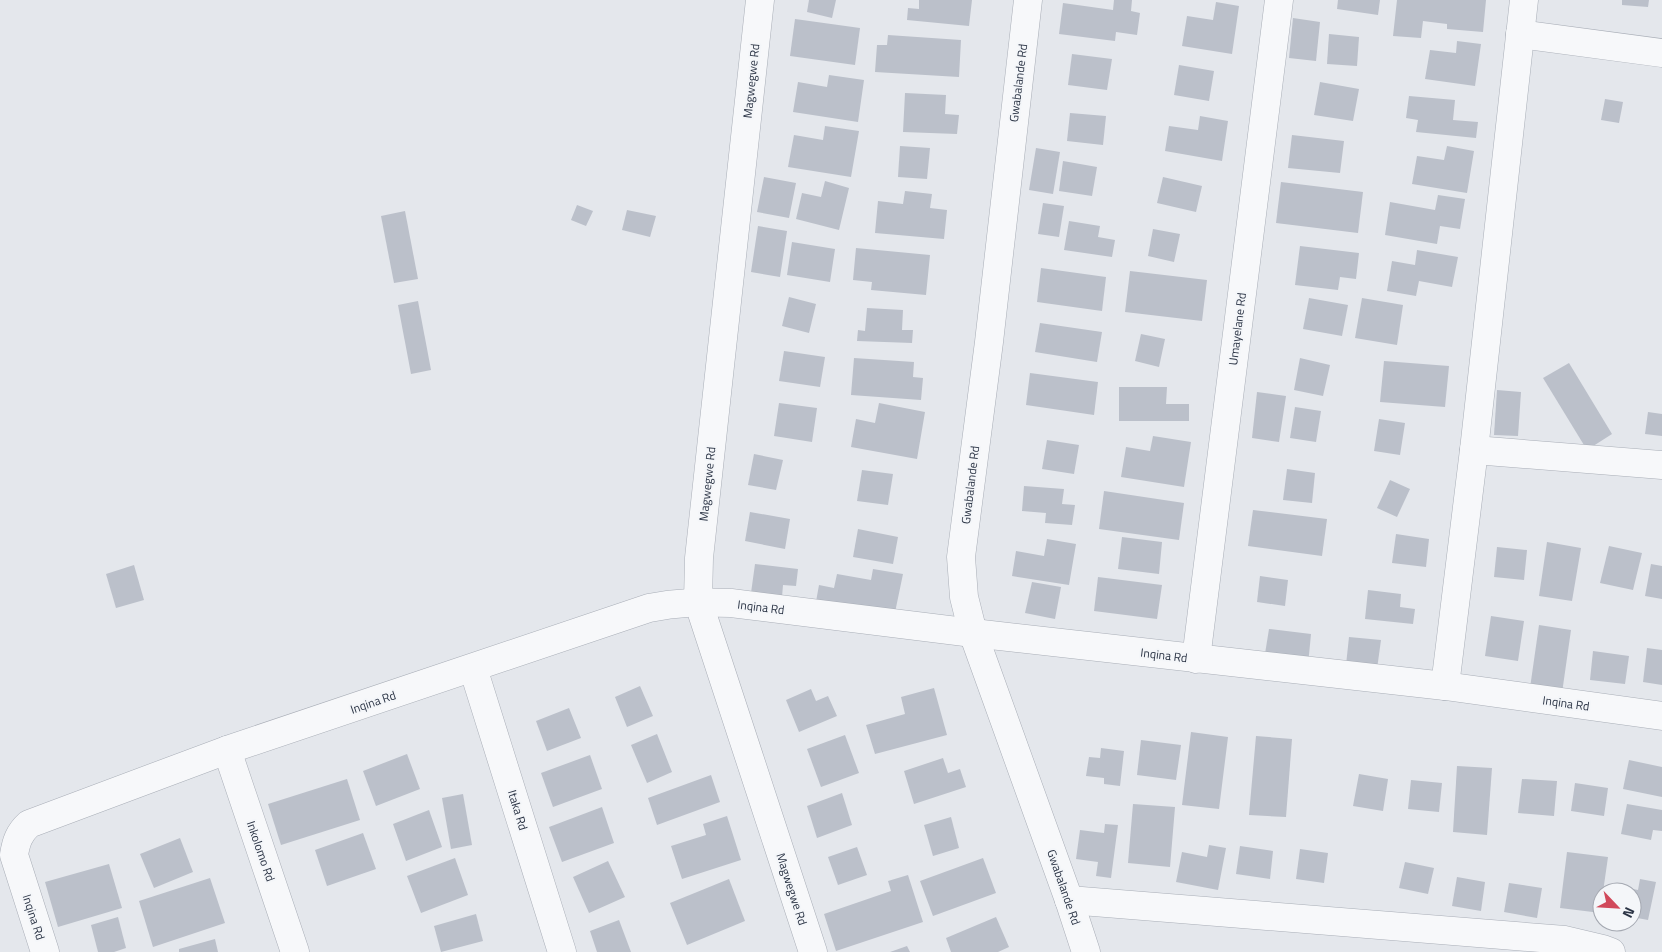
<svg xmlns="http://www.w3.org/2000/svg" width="1662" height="952" font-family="'Titillium Web',sans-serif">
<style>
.building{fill:#bbc0ca}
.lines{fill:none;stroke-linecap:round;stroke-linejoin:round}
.minor-casing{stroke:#a9aeb7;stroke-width:29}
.minor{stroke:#f7f8fa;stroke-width:28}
.labels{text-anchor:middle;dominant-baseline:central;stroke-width:4;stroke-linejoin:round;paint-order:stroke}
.street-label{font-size:12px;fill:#2b3445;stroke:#f4f6f9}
</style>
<rect width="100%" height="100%" fill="#e4e7ec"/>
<g class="building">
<polygon points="809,0 836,0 832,18 807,12"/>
<polygon points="919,0 972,0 969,26 907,20 908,8 919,9"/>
<polygon points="1114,0 1132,0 1131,11 1140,13 1137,35 1116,32 1115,41 1059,34 1063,3 1113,10"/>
<polygon points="1338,0 1380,0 1378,15 1337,9"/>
<polygon points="1397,0 1486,0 1483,32 1447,29 1447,24 1423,21 1421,38 1393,36"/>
<polygon points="1622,0 1649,0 1648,7 1622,5"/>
<polygon points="1216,2 1239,6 1232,54 1182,46 1187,16 1213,20"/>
<polygon points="1293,18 1320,22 1316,61 1289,58"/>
<polygon points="795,19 860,28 855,65 790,56"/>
<polygon points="1329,34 1359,37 1357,66 1327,64"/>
<polygon points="888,35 961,40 959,77 875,72 877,45 887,45"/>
<polygon points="1457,41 1481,44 1475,86 1425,79 1430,50 1456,53"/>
<polygon points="1072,54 1112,59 1107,90 1068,85"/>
<polygon points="1179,65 1214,71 1209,101 1174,95"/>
<polygon points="829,75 864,80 858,122 793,112 798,82 827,87"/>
<polygon points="1320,82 1359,89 1353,121 1314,115"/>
<polygon points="905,93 946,95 945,114 959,115 957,134 903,132"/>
<polygon points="1409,96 1455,100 1453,120 1478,122 1476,138 1416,132 1418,120 1406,118"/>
<polygon points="1605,99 1623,102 1619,123 1601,120"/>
<polygon points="1070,113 1106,116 1103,145 1067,141"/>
<polygon points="1200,116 1228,121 1222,161 1165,151 1169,126 1198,130"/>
<polygon points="825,126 859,131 851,177 788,167 794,135 823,140"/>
<polygon points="1292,135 1344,141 1340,173 1288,168"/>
<polygon points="900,146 930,148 927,179 898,177"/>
<polygon points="1447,146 1474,151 1467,193 1412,184 1417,156 1444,160"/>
<polygon points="1036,148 1060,152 1053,194 1029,190"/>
<polygon points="1063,161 1097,167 1092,196 1059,191"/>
<polygon points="764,177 796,183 789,218 757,212"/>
<polygon points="1163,177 1202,186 1196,212 1157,203"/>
<polygon points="825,181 849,188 839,230 796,219 802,193 821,197"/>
<polygon points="1281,182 1363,192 1358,233 1276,223"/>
<polygon points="905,191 932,194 930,208 947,210 944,239 875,233 878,201 903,204"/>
<polygon points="1438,195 1465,199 1460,229 1440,226 1437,244 1385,235 1390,202 1435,210"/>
<polygon points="1043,203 1064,206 1059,237 1038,234"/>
<polygon points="577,205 593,211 586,226 571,220"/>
<polygon points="627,210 656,216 650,237 622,230"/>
<polygon points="405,211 418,279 394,283 381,216"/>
<polygon points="1069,221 1100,226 1098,237 1115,240 1112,257 1064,250"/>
<polygon points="758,226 787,231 780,277 751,272"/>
<polygon points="1153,229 1180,234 1174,262 1148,256"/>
<polygon points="792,242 835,249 830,282 787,275"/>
<polygon points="1300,246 1359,253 1356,279 1340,277 1338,290 1295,285"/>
<polygon points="856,248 930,255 926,295 871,290 872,282 853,280"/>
<polygon points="1417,250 1458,257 1452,287 1419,281 1416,296 1387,291 1392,261 1415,265"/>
<polygon points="1041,268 1106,277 1102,311 1037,302"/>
<polygon points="1130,271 1207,280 1202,321 1125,312"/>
<polygon points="789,297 816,304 809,333 782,326"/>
<polygon points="1309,298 1348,305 1342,336 1303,329"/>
<polygon points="1362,298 1403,305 1397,345 1355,338"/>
<polygon points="418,301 431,370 411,374 398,305"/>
<polygon points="867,308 903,310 902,330 913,330 912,343 857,341 858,330 865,331"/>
<polygon points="1040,323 1102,332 1097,362 1035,352"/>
<polygon points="1141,334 1165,339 1159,367 1135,361"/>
<polygon points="784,351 825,357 820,387 779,381"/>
<polygon points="854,358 914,362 913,377 923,378 921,400 851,395"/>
<polygon points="1300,358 1330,365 1323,396 1294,390"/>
<polygon points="1384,361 1449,366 1445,407 1380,402"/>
<polygon points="1569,363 1612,434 1587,450 1543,378"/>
<polygon points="1030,373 1098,382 1094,415 1026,405"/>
<polygon points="1119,387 1167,387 1166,404 1189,404 1189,421 1119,421"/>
<polygon points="1497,390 1521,392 1518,436 1494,435"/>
<polygon points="1257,392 1286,396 1279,442 1252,438"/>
<polygon points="779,403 817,408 812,442 774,436"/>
<polygon points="879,403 925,412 917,459 851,447 856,419 875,423"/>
<polygon points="1295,407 1321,411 1316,442 1290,438"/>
<polygon points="1648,412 1662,414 1662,436 1645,434"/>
<polygon points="1379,419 1405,423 1400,455 1374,451"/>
<polygon points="1153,436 1191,442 1184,487 1121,477 1126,447 1150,451"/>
<polygon points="1047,440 1079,445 1074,474 1042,469"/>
<polygon points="754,454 783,460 776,490 748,485"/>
<polygon points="1287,469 1315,473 1312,503 1283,500"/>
<polygon points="862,470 893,474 888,505 857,501"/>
<polygon points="1390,480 1410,489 1397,517 1377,508"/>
<polygon points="1024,486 1064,489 1062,504 1075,505 1072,525 1045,523 1046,513 1022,511"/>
<polygon points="1104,491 1184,503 1179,540 1099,529"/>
<polygon points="1253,510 1327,519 1322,556 1248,546"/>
<polygon points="750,512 790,519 785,549 745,541"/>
<polygon points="858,529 898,537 893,564 853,557"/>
<polygon points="1396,534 1429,539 1426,567 1392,563"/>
<polygon points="1122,537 1162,542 1159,574 1118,569"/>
<polygon points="1047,539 1076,544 1069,585 1012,576 1016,551 1044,556"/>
<polygon points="1547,542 1581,548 1572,601 1539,596"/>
<polygon points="1609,546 1642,553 1633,590 1600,583"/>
<polygon points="1497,547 1527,550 1524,580 1494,577"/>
<polygon points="755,564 798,569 796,586 783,585 782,597 751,593"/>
<polygon points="1651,564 1662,566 1662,599 1645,596"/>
<polygon points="134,565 144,600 116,608 106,574"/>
<polygon points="873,569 903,574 893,622 815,607 819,585 834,588 837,574 871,580"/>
<polygon points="1260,576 1288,580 1285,606 1257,602"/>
<polygon points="1098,577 1162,585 1157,619 1094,611"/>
<polygon points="1032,582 1061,587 1055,619 1025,613"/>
<polygon points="1368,590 1401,594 1400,607 1415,609 1413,624 1365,619"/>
<polygon points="1491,616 1524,621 1518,661 1485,656"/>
<polygon points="1539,625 1571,630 1562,693 1530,688"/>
<polygon points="1269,629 1311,634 1308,665 1264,660"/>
<polygon points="1349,637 1381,640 1377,669 1346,665"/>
<polygon points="1647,648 1662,650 1662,685 1643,682"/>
<polygon points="1593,651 1629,656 1625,684 1590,680"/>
<polygon points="640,686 653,716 627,727 615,697"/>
<polygon points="934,688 947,735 875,754 866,725 905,714 901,697"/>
<polygon points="811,689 816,701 828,696 837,716 799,732 786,700"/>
<polygon points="569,708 581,738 547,751 536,721"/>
<polygon points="1191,732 1228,737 1219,809 1182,805"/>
<polygon points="657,734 672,772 647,783 631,745"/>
<polygon points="845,735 859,773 821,787 807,749"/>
<polygon points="1256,736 1292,739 1286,817 1249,815"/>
<polygon points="1141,740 1181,745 1176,780 1137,775"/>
<polygon points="1101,748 1124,751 1120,786 1104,784 1104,778 1086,776 1089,757 1100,758"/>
<polygon points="407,754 420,789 376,806 363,771"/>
<polygon points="590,755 602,789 553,807 541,773"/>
<polygon points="943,758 948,773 960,769 966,787 914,804 904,771"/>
<polygon points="1629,760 1662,767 1662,797 1623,789"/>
<polygon points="1457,766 1492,768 1487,835 1453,832"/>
<polygon points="1359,774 1388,779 1383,811 1353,806"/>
<polygon points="711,775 720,802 657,825 648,798"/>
<polygon points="347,779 360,820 281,845 268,804"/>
<polygon points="1522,779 1557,781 1554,816 1518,813"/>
<polygon points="1411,780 1442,783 1439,812 1408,809"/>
<polygon points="1575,783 1608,788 1604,816 1571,811"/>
<polygon points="842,793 852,825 817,838 807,806"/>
<polygon points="463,794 472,845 451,849 442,798"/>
<polygon points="1133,804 1175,807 1170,867 1128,863"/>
<polygon points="1627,804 1662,810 1662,831 1653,830 1651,840 1621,834"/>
<polygon points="602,807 614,843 562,862 549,827"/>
<polygon points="429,810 442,847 406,861 393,824"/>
<polygon points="727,816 741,860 682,879 671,846 706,835 703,824"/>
<polygon points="951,817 959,848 933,856 924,825"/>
<polygon points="1105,824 1118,825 1111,878 1096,876 1098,862 1076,859 1080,830 1104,833"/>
<polygon points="363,833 376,869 327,886 315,850"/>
<polygon points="180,838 193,872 154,888 140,854"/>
<polygon points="1209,845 1226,848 1218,890 1176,882 1182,852 1207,857"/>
<polygon points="1240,846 1273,851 1270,879 1236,874"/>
<polygon points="857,847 867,875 838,885 828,857"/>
<polygon points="1300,849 1328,853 1324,883 1296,879"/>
<polygon points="1567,852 1608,857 1603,892 1602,892 1601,913 1560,908"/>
<polygon points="455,858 468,895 421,913 407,876"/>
<polygon points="983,858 996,893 933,916 920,881"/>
<polygon points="608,861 625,897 589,913 573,877"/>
<polygon points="1405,862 1434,868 1428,894 1399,888"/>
<polygon points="109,864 122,908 58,927 45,882"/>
<polygon points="908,875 923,922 836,951 824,914 891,891 888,881"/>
<polygon points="1457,877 1485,882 1481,911 1452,906"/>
<polygon points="210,878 225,923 153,947 139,901"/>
<polygon points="729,879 745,921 687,945 670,903"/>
<polygon points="1640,879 1656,882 1648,920 1632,917 1632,892 1616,892 1618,886 1638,890"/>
<polygon points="1509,883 1542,888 1537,918 1504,912"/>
<polygon points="476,914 483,941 441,952 434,926"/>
<polygon points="118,917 126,948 114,952 98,952 91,925"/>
<polygon points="996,917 1009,947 998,952 951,952 946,938"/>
<polygon points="619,920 631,952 597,952 590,931"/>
<polygon points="215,939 218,952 179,952 179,949"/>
<polygon points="907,946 910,952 890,952"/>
</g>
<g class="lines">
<g class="minor-casing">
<g id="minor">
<polyline points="760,0 699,558 698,601 813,952"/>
<polyline points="1028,0 989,342 961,557 964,597 973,633 1069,900 1086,952"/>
<polyline points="1520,34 1662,53"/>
<polyline points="1474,450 1662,465"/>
<polyline points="1196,659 1279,0"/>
<polyline points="473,668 562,952"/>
<polyline points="1445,686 1474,450 1524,0"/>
<polyline points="227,750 295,952"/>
<polyline points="1069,900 1565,940 1603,949 1611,952"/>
<path d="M45,952L14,855C16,842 19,833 29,824L227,750L649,608C678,602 701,602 731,603L973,633L1445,686L1662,716"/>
</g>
</g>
<use href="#minor" class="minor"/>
</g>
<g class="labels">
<g class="street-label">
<text transform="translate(751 81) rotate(-84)">Magwegwe Rd</text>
<text transform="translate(1018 83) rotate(-83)">Gwabalande Rd</text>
<text transform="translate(1237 329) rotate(-83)">Umayelane Rd</text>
<text transform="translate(707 484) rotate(-84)">Magwegwe Rd</text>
<text transform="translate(970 485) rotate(-83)">Gwabalande Rd</text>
<text transform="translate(761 607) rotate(7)">Inqina Rd</text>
<text transform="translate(1164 655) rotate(7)">Inqina Rd</text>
<text transform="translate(373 702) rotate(-19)">Inqina Rd</text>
<text transform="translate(1566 703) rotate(8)">Inqina Rd</text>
<text transform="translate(518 810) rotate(73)">Itaka Rd</text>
<text transform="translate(261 851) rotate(71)">Inkolomo Rd</text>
<text transform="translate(1064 887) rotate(71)">Gwabalande Rd</text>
<text transform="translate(792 889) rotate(72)">Magwegwe Rd</text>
<text transform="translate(34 917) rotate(72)">Inqina Rd</text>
</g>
</g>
<g transform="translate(1617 907) rotate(115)"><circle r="24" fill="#f4f6f9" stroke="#a4a8b1"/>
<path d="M0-4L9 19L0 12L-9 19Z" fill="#d1495b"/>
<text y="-8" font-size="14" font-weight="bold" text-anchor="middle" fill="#2b3445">N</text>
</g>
</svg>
